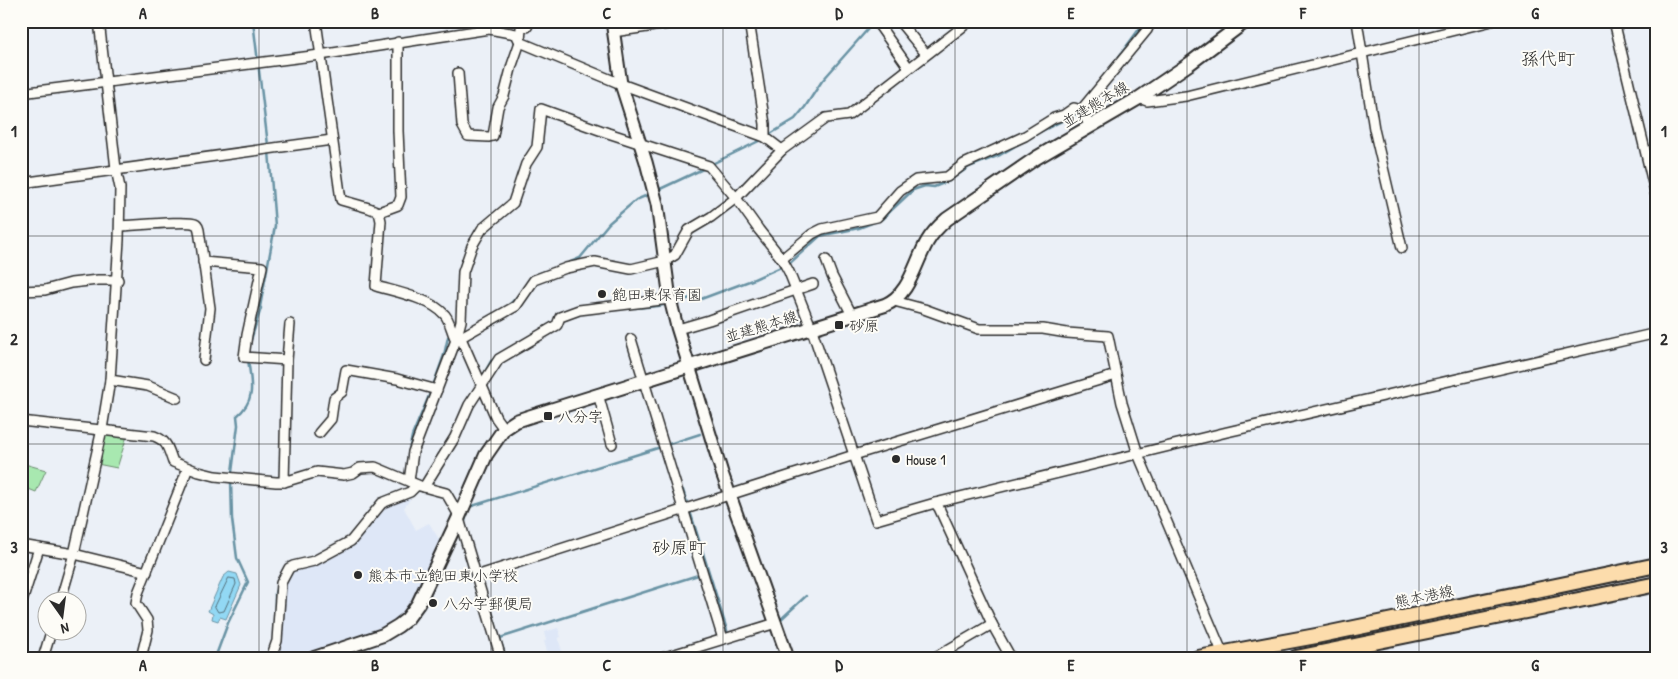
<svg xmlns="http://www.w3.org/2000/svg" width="1678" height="679" font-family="'Patrick Hand','Klee One',sans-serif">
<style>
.built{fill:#dee7f7}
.green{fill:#a8e8b0;stroke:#6a8a6e}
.water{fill:#92d8f4;stroke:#6993a4}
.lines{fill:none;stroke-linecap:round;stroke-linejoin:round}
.shore{stroke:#54707b;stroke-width:1}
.stream{stroke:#6993a4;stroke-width:2.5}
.minor-casing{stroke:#2b2b2b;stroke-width:12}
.tertiary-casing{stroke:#2b2b2b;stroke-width:15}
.secondary-casing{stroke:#2b2b2b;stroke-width:16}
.primary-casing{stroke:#2b2b2b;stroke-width:18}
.minor{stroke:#fdfcf7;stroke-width:9}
.tertiary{stroke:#fdfcf7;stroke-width:11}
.secondary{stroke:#fdfcf7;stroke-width:12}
.primary{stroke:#fcdcac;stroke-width:14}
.grid{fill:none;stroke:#2b2b2b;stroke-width:1;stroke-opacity:0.55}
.poi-dot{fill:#2b2b2b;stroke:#fdfcf7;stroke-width:2}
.labels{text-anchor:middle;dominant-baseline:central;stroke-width:4;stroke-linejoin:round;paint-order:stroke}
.street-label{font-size:15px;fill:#2b2b2b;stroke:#fdfcf7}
.poi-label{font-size:15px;fill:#2b2b2b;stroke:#fdfcf7;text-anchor:start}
.quarter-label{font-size:18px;fill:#2b2b2b;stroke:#fdfcf7}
.neatline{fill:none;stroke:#2b2b2b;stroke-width:2}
.grid-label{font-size:16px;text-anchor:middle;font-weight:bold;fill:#2b2b2b}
</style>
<rect width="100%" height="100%" fill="#ebf0f7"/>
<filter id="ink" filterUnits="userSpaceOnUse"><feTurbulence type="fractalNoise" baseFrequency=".02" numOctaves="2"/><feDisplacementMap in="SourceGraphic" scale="10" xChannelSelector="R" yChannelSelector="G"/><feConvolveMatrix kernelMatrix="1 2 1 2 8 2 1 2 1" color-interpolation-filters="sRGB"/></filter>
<g filter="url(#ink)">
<g class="built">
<polygon points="418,488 404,508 416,530 429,523 442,544 409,610 380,631 300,658 276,658 282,633 282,603 286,579 294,568 316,565 342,551 381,508"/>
<polygon points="558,628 561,637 558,638 564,658 549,658 544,641 546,641 544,632"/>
</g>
<g class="green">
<polygon points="104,432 127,436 117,468 97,464"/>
<polygon points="21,463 46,470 36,492 21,486"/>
</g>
<polygon class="water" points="229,572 237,574 241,585 226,619 220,617 218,621 212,619 213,614 208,611 223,577"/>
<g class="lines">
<polygon class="shore" points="229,578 235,579 236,584 224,611 218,612 215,607"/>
<g class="stream">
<polyline points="253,21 268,145"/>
<polyline points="1115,62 1145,21"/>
<polyline points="1040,132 1076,114 1078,110"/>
<polyline points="767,136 795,119 805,107 822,81 868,29 871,21"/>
<polyline points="712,164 763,139"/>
<polyline points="658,190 705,168"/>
<polyline points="566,264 580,258 609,223 636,200 650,194"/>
<polyline points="538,274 549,270"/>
<polyline points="674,302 691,298 701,299 752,280 790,263 820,236 859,228 882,219 913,190 925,186 934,187 949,181 969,167 1000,155 1022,142"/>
<polyline points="509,305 519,295"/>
<polyline points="635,308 658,306 669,304"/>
<polyline points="559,322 582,313"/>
<polyline points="249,346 261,308 260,307 275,226 269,151"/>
<polyline points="481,379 491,361 496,358"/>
<polyline points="433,386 444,355 448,337 451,336"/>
<polyline points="666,445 700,434"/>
<polyline points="409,451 412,436 431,391"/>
<polyline points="683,490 688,506"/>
<polyline points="690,511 727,630 727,635"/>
<polyline points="464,525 469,507 661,447"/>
<polyline points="69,586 77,560"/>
<polyline points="489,604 506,658"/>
<polyline points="275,609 275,593 277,587"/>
<polyline points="779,621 806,596"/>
<polyline points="500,638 698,575"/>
<path d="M215,658L228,623L248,582L237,558L232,519L231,480L238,425L237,416C257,399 251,383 248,359"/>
</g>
<g class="minor-casing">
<g id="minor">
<path d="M316,21L341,200L369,208L379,212L381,221L376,286C396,292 430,298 445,315C450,321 452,333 456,340"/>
<polyline points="749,21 765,124 765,137"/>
<polyline points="876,21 909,68"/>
<polyline points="899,21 926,54"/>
<polyline points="1357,21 1374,129 1402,248"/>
<polyline points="1614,21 1657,200"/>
<polyline points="613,32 689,21"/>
<polyline points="458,73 462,125 468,136 489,137 493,136 498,107 504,96 512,65 520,42 521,28 527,27 530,21"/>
<polyline points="21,93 320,55 489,29 516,34 520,42 621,84 765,137 782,150"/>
<polyline points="1139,98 1147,101 1186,96 1492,21"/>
<polyline points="1090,126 1081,110 1147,30 1151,21"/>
<polyline points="21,183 332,140"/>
<polyline points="379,212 398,205 401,197 398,131 398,42"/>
<path d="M120,226C131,226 188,220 195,224C198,225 198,227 199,230L210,308L204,360"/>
<polyline points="782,259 812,234 822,229 877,217 900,191 916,180 947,177 964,164 1025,136 1054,118 1064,115 1074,108 1081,110"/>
<polyline points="826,260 832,276 852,315"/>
<polyline points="203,262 262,267 247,335 244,357 287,360"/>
<polyline points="21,291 45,290 71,283 98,280 118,280"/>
<polyline points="894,301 924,309 979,329 1043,329 1067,333 1108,336 1122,403 1138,454 1223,654"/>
<polyline points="678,329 709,320 813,284"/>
<polyline points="460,336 496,418 504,429"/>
<polyline points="631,339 723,639"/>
<polyline points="456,340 461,321 463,272 472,246 482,229 513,203 526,164 537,147 541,109 608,133 709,166 736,198 759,230 782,259 789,272 811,327 876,520 935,503 1227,432 1657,333"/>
<polyline points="110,380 148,386 177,398"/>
<polyline points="598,394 612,444"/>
<path d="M21,421L154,436C168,441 168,449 173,462L199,472L215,476L276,482H284L317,472L344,475L353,473L360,468L375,467L420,486L446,493L457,512L501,658"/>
<polyline points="319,433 331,419 334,398 342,392 346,370 397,379 437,390"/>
<polyline points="409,481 413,452 456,340 516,306 534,280 566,268 595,262 631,269 665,261 675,255 689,230 711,217 736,198 782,150 826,118 849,115 970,21"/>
<polyline points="284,482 287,360 290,324"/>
<polyline points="424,487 455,437 469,405 499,359 557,325 560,317 579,310 670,299"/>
<polyline points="935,503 939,508 992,624 1011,658"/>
<polyline points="21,545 74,554 147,572"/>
<polyline points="476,576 854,455 1116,375"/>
<polyline points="60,602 74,554 102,429 110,380 119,240 120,188 116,169 99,21"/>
<polyline points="21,605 39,548"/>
<polyline points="43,658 51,632"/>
<polyline points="141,658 148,630 147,620 136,603 138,593 188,468"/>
<polyline points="271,658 277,641 281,583 289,568 293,566 314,561 351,541 382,503 410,492 417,485"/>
<polyline points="662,658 776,623"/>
<polyline points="934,658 992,624"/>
</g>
</g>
<g class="tertiary-casing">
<polyline id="tertiary" points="612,21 621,84 646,162 657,204 670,299 677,327 722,473 788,658"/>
</g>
<g class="secondary-casing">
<path id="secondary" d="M314,658L383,635L398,626L407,619L418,604L458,519L486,455L504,429L516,421L528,417L885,305C910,294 914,265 927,242C932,233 939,226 947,219L1036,158L1139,98L1189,64L1246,21"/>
</g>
<g class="primary-casing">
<g id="primary">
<polyline points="1198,658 1316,636 1657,565"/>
<polyline points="1296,658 1657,584"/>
</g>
</g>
<use href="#minor" class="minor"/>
<use href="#tertiary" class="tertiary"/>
<use href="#secondary" class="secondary"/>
<use href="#primary" class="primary"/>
</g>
</g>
<path class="grid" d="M259,21V658M491,21V658M723,21V658M955,21V658M1187,21V658M1419,21V658M21,236H1657M21,444H1657"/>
<g class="poi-dot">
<circle cx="602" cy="294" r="5"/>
<rect x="834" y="320" width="10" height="10" rx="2.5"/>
<rect x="543" y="411" width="10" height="10" rx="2.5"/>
<circle cx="896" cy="459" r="5"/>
<circle cx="358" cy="575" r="5"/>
<circle cx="433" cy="603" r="5"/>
</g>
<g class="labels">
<g class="street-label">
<text transform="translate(1095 104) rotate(-31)">並建熊本線</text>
<text transform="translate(761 326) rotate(-17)">並建熊本線</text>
<text transform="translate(1424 596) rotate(-12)">熊本港線</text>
</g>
<g class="poi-label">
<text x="612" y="294">飽田東保育園</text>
<text x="849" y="325">砂原</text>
<text x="558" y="416">八分字</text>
<text x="906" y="459">House 1</text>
<text x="368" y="575">熊本市立飽田東小学校</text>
<text x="443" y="603">八分字郵便局</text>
</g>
<g class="quarter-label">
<text x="1548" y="58">孫代町</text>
<text x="679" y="547">砂原町</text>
</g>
</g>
<rect width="1678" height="679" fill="none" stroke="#fdfcf7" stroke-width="55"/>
<g transform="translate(62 616) rotate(166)"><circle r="24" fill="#fdfcf7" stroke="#a9a8a5"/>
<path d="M0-4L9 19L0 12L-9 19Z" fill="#2b2b2b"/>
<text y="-8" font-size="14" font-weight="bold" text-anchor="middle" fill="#2b2b2b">N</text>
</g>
<rect x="28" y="28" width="1622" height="624" class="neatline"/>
<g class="grid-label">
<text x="143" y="19">A</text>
<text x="375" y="19">B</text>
<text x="607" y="19">C</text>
<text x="839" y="19">D</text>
<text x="1071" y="19">E</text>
<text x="1303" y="19">F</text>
<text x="1535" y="19">G</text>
<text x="14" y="137">1</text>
<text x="1664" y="137">1</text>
<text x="14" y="345">2</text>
<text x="1664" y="345">2</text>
<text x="14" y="553">3</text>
<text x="1664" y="553">3</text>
<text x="143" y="671">A</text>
<text x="375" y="671">B</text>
<text x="607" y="671">C</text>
<text x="839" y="671">D</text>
<text x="1071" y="671">E</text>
<text x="1303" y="671">F</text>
<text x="1535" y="671">G</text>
</g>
</svg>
